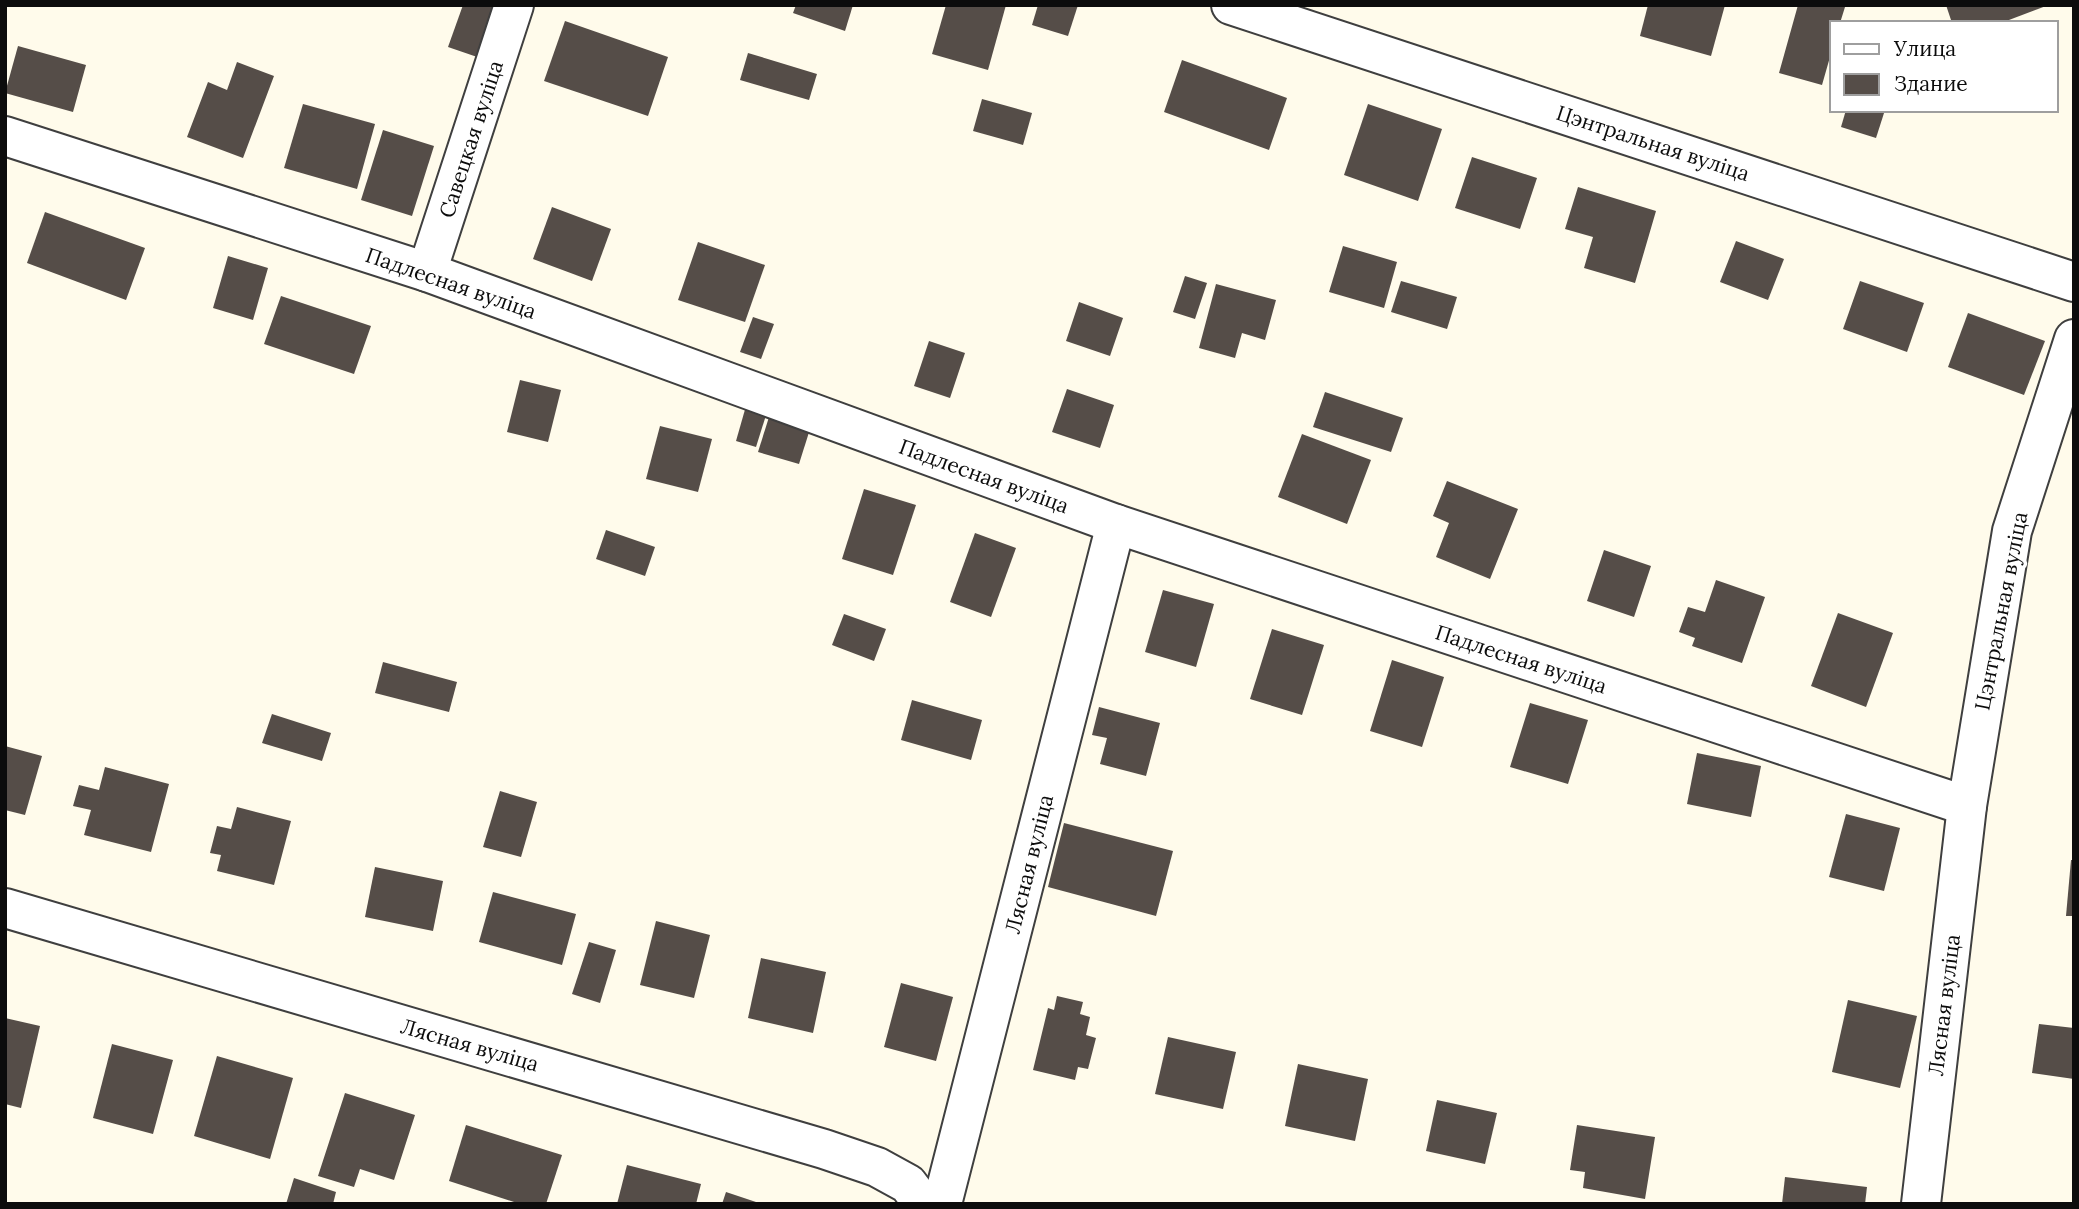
<svg xmlns="http://www.w3.org/2000/svg" width="2079" height="1209" font-family="Lora,serif">
<style>
.building{fill:#554d48}
.lines{fill:none;stroke-linecap:round;stroke-linejoin:round}
.minor-casing{stroke:#3f3f3f;stroke-width:42}
.minor{stroke:#fff;stroke-width:38}
.labels{text-anchor:middle;dominant-baseline:central;stroke-width:7;stroke-linejoin:round;paint-order:stroke}
.street-label{font-size:21px;fill:#0c0c0c;stroke:#fff}
</style>
<rect width="100%" height="100%" fill="#fffbeb"/>
<g class="building">
<polygon points="463,5 502,5 483,59 448,47"/>
<polygon points="796,5 853,5 845,31 793,13"/>
<polygon points="946,5 1006,5 988,70 932,54"/>
<polygon points="1038,5 1078,5 1068,36 1032,25"/>
<polygon points="1648,5 1725,5 1711,56 1640,36"/>
<polygon points="1798,5 1845,7 1840,23 1832,23 1832,50 1822,85 1779,73"/>
<polygon points="1946,5 2046,5 2046,6 2001,23 1952,23"/>
<polygon points="565,21 668,57 648,116 544,81"/>
<polygon points="18,46 86,65 73,112 5,93"/>
<polygon points="748,53 817,74 809,100 740,80"/>
<polygon points="1182,60 1287,98 1269,150 1164,112"/>
<polygon points="237,62 274,76 243,158 187,137 208,82 227,90"/>
<polygon points="982,99 1032,113 1023,145 973,131"/>
<polygon points="303,104 375,124 357,189 284,168"/>
<polygon points="1368,104 1442,129 1418,201 1344,175"/>
<polygon points="1846,110 1885,110 1876,138 1841,127"/>
<polygon points="383,130 434,146 412,216 361,200"/>
<polygon points="1472,157 1537,178 1520,229 1455,208"/>
<polygon points="1578,187 1656,211 1635,283 1584,268 1593,237 1565,229"/>
<polygon points="552,207 611,229 592,281 533,259"/>
<polygon points="45,212 145,248 126,300 27,263"/>
<polygon points="1736,241 1784,259 1768,300 1720,282"/>
<polygon points="698,242 765,265 745,322 678,300"/>
<polygon points="1343,246 1397,262 1384,308 1329,292"/>
<polygon points="228,256 268,268 253,320 213,308"/>
<polygon points="1185,276 1207,283 1195,319 1173,312"/>
<polygon points="1401,281 1457,297 1447,329 1391,312"/>
<polygon points="1860,281 1924,303 1907,352 1843,329"/>
<polygon points="1216,284 1276,300 1265,340 1242,333 1235,358 1199,348"/>
<polygon points="281,296 371,326 354,374 264,344"/>
<polygon points="1079,302 1123,318 1110,356 1066,341"/>
<polygon points="1968,313 2045,341 2024,395 1948,367"/>
<polygon points="753,317 774,324 761,359 740,352"/>
<polygon points="929,341 965,353 950,398 914,386"/>
<polygon points="520,380 561,390 548,442 507,432"/>
<polygon points="1067,389 1114,405 1100,448 1052,432"/>
<polygon points="1325,392 1403,418 1391,452 1313,427"/>
<polygon points="746,406 767,412 756,447 736,441"/>
<polygon points="769,417 810,429 799,464 758,452"/>
<polygon points="660,426 712,439 698,492 646,479"/>
<polygon points="1302,434 1371,460 1347,524 1278,497"/>
<polygon points="1447,481 1518,509 1490,579 1436,557 1449,523 1433,516"/>
<polygon points="864,489 916,505 893,575 842,559"/>
<polygon points="606,530 655,547 645,576 596,559"/>
<polygon points="975,533 1016,548 991,617 950,602"/>
<polygon points="1604,550 1651,566 1634,617 1587,601"/>
<polygon points="1716,580 1765,597 1742,663 1692,646 1695,638 1679,632 1688,607 1705,612"/>
<polygon points="1163,590 1214,604 1196,667 1145,652"/>
<polygon points="1838,613 1893,633 1866,707 1811,686"/>
<polygon points="844,614 886,629 874,661 832,645"/>
<polygon points="1272,629 1324,645 1302,715 1250,699"/>
<polygon points="1392,660 1444,677 1422,747 1370,731"/>
<polygon points="383,662 457,682 449,712 375,693"/>
<polygon points="912,700 982,720 971,760 901,740"/>
<polygon points="1530,703 1588,720 1568,784 1510,767"/>
<polygon points="1099,707 1160,723 1146,776 1100,764 1107,738 1092,735"/>
<polygon points="272,714 331,733 322,761 262,743"/>
<polygon points="5,746 42,756 25,815 5,810"/>
<polygon points="1697,753 1761,766 1751,817 1687,804"/>
<polygon points="105,767 169,784 151,852 84,835 91,810 73,806 79,785 99,790"/>
<polygon points="500,791 537,802 521,857 483,847"/>
<polygon points="237,807 291,821 274,885 217,871 221,855 210,853 217,826 231,829"/>
<polygon points="1846,814 1900,828 1884,891 1829,877"/>
<polygon points="1064,823 1173,851 1156,916 1048,887"/>
<polygon points="2071,860 2074,860 2074,916 2066,916"/>
<polygon points="375,867 443,881 433,931 365,917"/>
<polygon points="493,892 576,914 562,965 479,942"/>
<polygon points="656,921 710,935 694,998 640,985"/>
<polygon points="589,942 616,950 600,1003 572,994"/>
<polygon points="761,958 826,972 813,1033 748,1018"/>
<polygon points="901,983 953,997 936,1061 884,1047"/>
<polygon points="1057,996 1083,1002 1080,1014 1090,1017 1086,1035 1096,1038 1088,1069 1078,1067 1075,1080 1033,1070 1048,1008 1054,1010"/>
<polygon points="1848,1000 1917,1016 1900,1088 1832,1072"/>
<polygon points="5,1018 40,1026 21,1108 5,1104"/>
<polygon points="2039,1024 2074,1028 2074,1079 2032,1073"/>
<polygon points="1168,1037 1236,1052 1223,1109 1155,1094"/>
<polygon points="112,1044 173,1060 153,1134 93,1118"/>
<polygon points="217,1056 293,1078 270,1159 194,1136"/>
<polygon points="1298,1064 1368,1079 1355,1141 1285,1126"/>
<polygon points="345,1093 415,1115 394,1180 360,1169 354,1187 318,1176"/>
<polygon points="1437,1100 1497,1113 1485,1164 1426,1151"/>
<polygon points="466,1125 562,1155 546,1204 520,1204 449,1181"/>
<polygon points="1577,1125 1655,1137 1645,1199 1583,1188 1585,1172 1570,1170"/>
<polygon points="627,1165 701,1184 696,1204 617,1204"/>
<polygon points="1785,1177 1867,1187 1865,1204 1782,1204"/>
<polygon points="294,1178 336,1192 333,1204 286,1204"/>
<polygon points="726,1192 759,1203 759,1204 722,1204"/>
</g>
<g class="lines">
<g class="minor-casing">
<g id="minor">
<polyline points="1231,5 2074,282"/>
<polyline points="5,136 427,272 1116,524 1967,806"/>
<polyline points="427,272 514,5"/>
<polyline points="5,908 824,1149 877,1167 908,1184 923,1204"/>
<polyline points="942,1204 1116,524"/>
<polyline points="1921,1204 1967,806 2012,531 2074,339"/>
</g>
</g>
<use href="#minor" class="minor"/>
</g>
<g class="labels">
<g class="street-label">
<text transform="translate(471 139) rotate(-72)">Савецкая вуліца</text>
<text transform="translate(1653 143) rotate(18)">Цэнтральная вуліца</text>
<text transform="translate(451 283) rotate(19)">Падлесная вуліца</text>
<text transform="translate(984 476) rotate(20)">Падлесная вуліца</text>
<text transform="translate(2001 611) rotate(-79)">Цэнтральная вуліца</text>
<text transform="translate(1521 659) rotate(18)">Падлесная вуліца</text>
<text transform="translate(1029 864) rotate(-76)">Лясная вуліца</text>
<text transform="translate(1944 1005) rotate(-83)">Лясная вуліца</text>
<text transform="translate(470 1045) rotate(16)">Лясная вуліца</text>
</g>
</g>
<rect width="2079" height="1209" fill="none" stroke="#0c0c0c" stroke-width="14"/>
<rect x="1830" y="21" width="228" height="91" fill="#ffffff" stroke="#9e9e9e" stroke-width="2"/>
<rect x="1844" y="44" width="35" height="10" fill="#ffffff" stroke="#9e9e9e" stroke-width="2"/>
<text x="1894" y="56" font-size="21" fill="#0c0c0c">Улица</text>
<rect x="1844" y="74" width="35" height="21" fill="#554d48" stroke="#9e9e9e" stroke-width="2"/>
<text x="1894" y="91" font-size="21" fill="#0c0c0c">Здание</text>
</svg>
